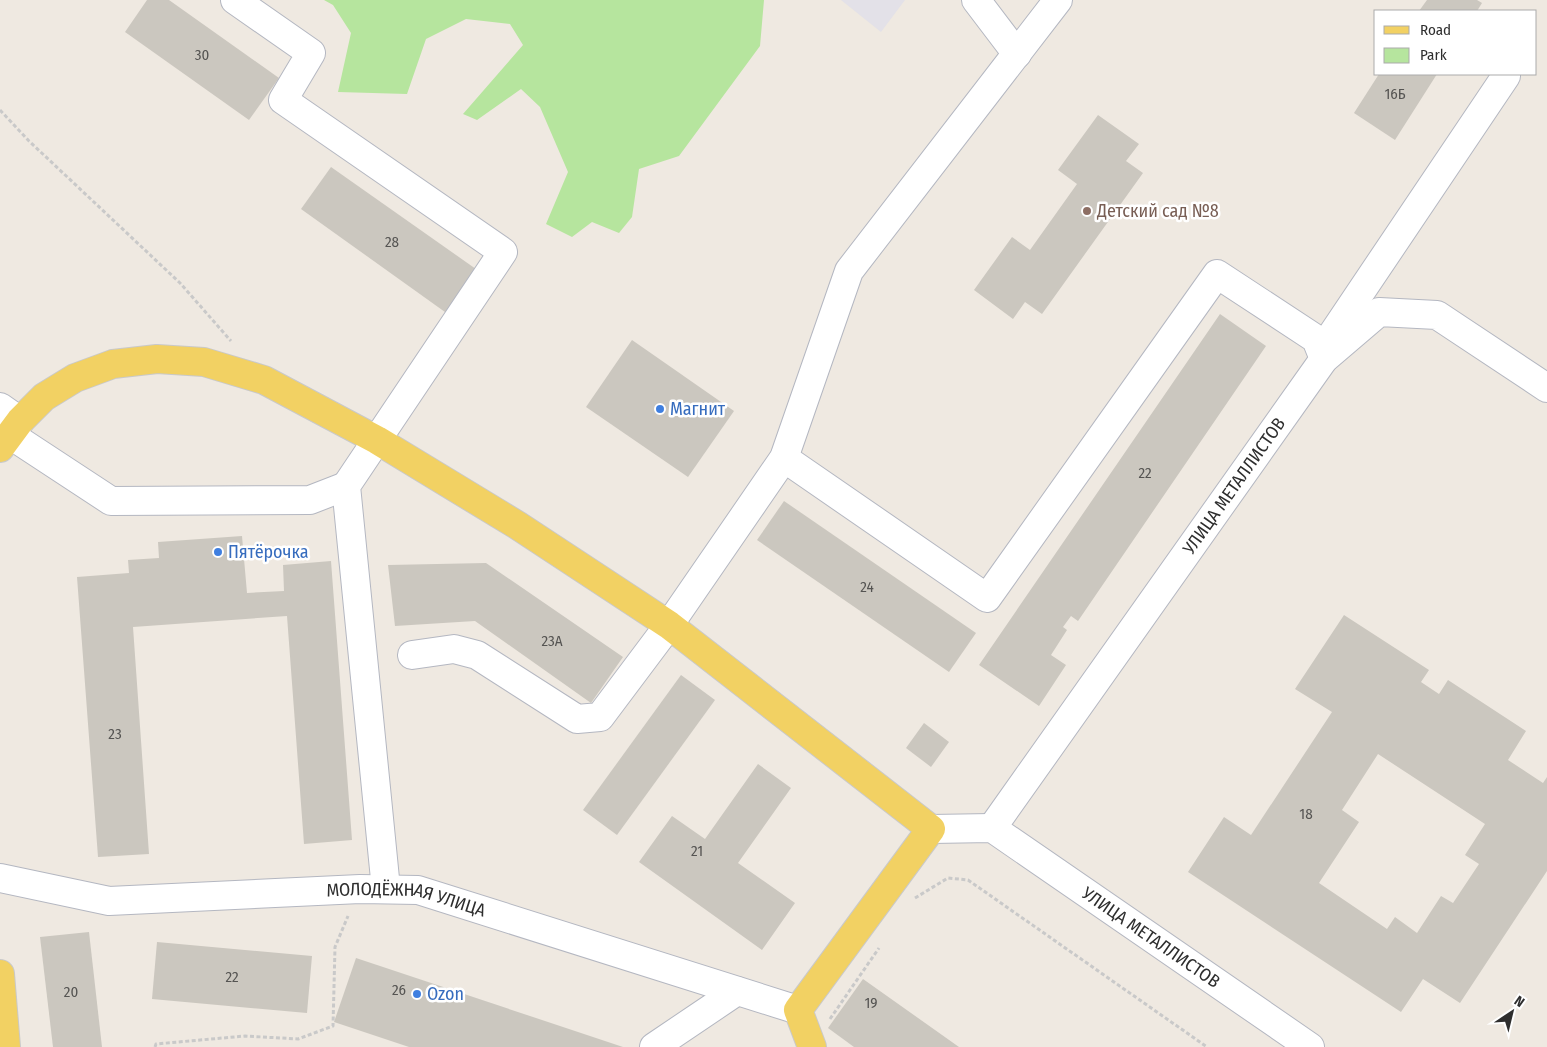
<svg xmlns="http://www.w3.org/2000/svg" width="1547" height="1047" font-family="'Fira Sans Condensed',sans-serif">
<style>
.industrial{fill:#e3e1e8}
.green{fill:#b6e59e}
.building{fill:#cbc7bf;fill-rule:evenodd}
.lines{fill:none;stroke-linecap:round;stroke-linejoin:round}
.minor-casing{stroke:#b4b7c1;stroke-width:30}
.major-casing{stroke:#c9c9c9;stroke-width:30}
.path{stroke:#c9c9c9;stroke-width:3;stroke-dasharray:4 2.5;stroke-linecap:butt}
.minor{stroke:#fff;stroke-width:28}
.major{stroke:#f2d163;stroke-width:28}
.education-dot{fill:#8d6e63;stroke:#fff;stroke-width:2}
.shop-dot{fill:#3f7fe0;stroke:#fff;stroke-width:2}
.labels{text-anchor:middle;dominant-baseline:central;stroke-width:5;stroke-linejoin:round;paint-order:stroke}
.number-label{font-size:15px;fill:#555452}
.education-label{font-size:18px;fill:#785e54;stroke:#fff;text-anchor:start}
.shop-label{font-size:18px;fill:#366cbe;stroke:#fff;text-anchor:start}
.street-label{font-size:18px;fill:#2e2e2e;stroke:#fff}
</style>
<rect width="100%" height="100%" fill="#efe9e1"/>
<polygon class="industrial" points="841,0 905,0 881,32"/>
<polygon class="green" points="324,0 764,0 760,46 679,156 639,169 632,217 619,233 592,222 572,237 546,224 568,172 540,107 521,89 477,120 463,114 523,45 510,24 466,19 426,39 407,94 338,92 351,33 333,5"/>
<g class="building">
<polygon points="147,0 169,0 279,78 249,120 125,32"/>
<polygon points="1427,0 1477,0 1482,3 1477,11 1419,11"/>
<polygon points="1379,74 1437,74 1395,140 1354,113"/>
<polygon points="1098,115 1139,144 1126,161 1143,173 1042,314 1025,302 1013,319 974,290 1012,237 1030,250 1077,184 1058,170"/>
<polygon points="331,167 483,274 452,317 301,209"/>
<polygon points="1220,314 1266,346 1078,621 1071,616 1063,627 1067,630 1051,655 1066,665 1039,706 979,665"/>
<polygon points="632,340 734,411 688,477 586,407"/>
<polygon points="784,501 976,633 949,672 757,540"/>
<polygon points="242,536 247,593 284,591 283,565 331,561 352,840 304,844 287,616 133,627 149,854 98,857 77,577 129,573 128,560 159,558 158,542"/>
<polygon points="486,563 623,657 591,703 475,621 395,626 388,565"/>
<path d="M1344,615L1429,670L1421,682L1439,694L1448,680L1526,731L1508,760L1543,783L1547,777V871L1460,1003L1423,979L1401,1012L1188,872L1224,817L1251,835L1332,712L1295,689ZM1378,754L1485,824L1465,855L1479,864L1453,903L1441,896L1417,933L1395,917L1387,929L1319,883L1359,822L1342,810Z"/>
<polygon points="681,675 715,700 617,835 583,810"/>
<polygon points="924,723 949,742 931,767 906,748"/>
<polygon points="758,764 791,788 738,863 795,903 762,950 639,862 672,816 705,839"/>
<polygon points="89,932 102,1047 53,1047 40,937"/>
<polygon points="157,942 312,956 307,1013 152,999"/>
<polygon points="356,958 623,1047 409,1047 334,1022"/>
<polygon points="863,979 959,1047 854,1047 828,1028"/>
</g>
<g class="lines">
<g class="minor-casing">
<g id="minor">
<polyline points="235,0 311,53 283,100 503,252 346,486 386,889"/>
<polyline points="976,0 1017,54"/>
<polyline points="1323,348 1506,76"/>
<polyline points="0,407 20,421"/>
<polyline points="9,434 111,501 310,500 346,486"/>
<polyline points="784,458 987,598 1217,274 1316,339 1324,359"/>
<polyline points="412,655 454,649 477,655 577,719 600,717 669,625 784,458 849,271 1058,0"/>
<path id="s1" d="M992,828L1324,359L1379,312L1437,315L1547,388"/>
<path id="s2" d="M931,829L992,828L1310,1047"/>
<path id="s3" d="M0,878L109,901L360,889L418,890L798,1010"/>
<polyline points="654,1047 737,991"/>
</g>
</g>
<g class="major-casing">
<g id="major">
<polyline points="0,448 20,421 44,397 75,378 113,364 157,359 204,362 264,380 377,440 517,525 669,625 931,829 798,1010 812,1047"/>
<polyline points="0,974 6,1047"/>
</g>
</g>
<g class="path">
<polyline points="0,110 29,141 180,283 231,341"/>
<polyline points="915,898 948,878 968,880 1207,1047"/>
<polyline points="830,1019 879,948"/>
<polyline points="155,1047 156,1044 245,1036 298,1039 333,1026 335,947 348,916"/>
</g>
<use href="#minor" class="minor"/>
<use href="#major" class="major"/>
</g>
<circle class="education-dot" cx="1087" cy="211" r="5"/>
<g class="shop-dot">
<circle cx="660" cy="409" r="5"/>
<circle cx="218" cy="552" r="5"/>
<circle cx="417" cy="994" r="5"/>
</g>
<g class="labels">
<g class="number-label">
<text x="202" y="55">30</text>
<text x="1395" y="94">16Б</text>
<text x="392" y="242">28</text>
<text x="1145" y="473">22</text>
<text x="867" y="587">24</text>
<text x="552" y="641">23А</text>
<text x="115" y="734">23</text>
<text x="1306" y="814">18</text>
<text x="697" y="851">21</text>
<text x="232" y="977">22</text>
<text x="399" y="990">26</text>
<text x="71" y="992">20</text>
<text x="871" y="1003">19</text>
</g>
<g class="education-label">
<text x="1097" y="211">Детский сад №8</text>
</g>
<g class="shop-label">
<text x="670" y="409">Магнит</text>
<text x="228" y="552">Пятёрочка</text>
<text x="427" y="994">Ozon</text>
</g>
<g class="street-label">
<text stroke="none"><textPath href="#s1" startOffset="419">УЛИЦА МЕТАЛЛИСТОВ</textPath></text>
<text stroke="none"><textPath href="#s3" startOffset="410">МОЛОДЁЖНАЯ УЛИЦА</textPath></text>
<text stroke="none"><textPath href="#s2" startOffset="254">УЛИЦА МЕТАЛЛИСТОВ</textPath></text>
</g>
</g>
<rect x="1374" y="10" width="162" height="65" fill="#ffffff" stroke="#ababab"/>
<rect x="1384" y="26" width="25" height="8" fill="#f2d163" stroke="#ababab"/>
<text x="1420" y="35" font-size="15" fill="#2e2e2e">Road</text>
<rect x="1384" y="48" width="25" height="15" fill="#b6e59e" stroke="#ababab"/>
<text x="1420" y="60" font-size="15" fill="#2e2e2e">Park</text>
<g transform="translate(1512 1012) rotate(35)" stroke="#ffffff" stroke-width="4" paint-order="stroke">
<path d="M0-4L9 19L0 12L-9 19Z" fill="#2e2e2e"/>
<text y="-8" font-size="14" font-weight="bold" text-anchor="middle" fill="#2e2e2e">N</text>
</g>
</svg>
